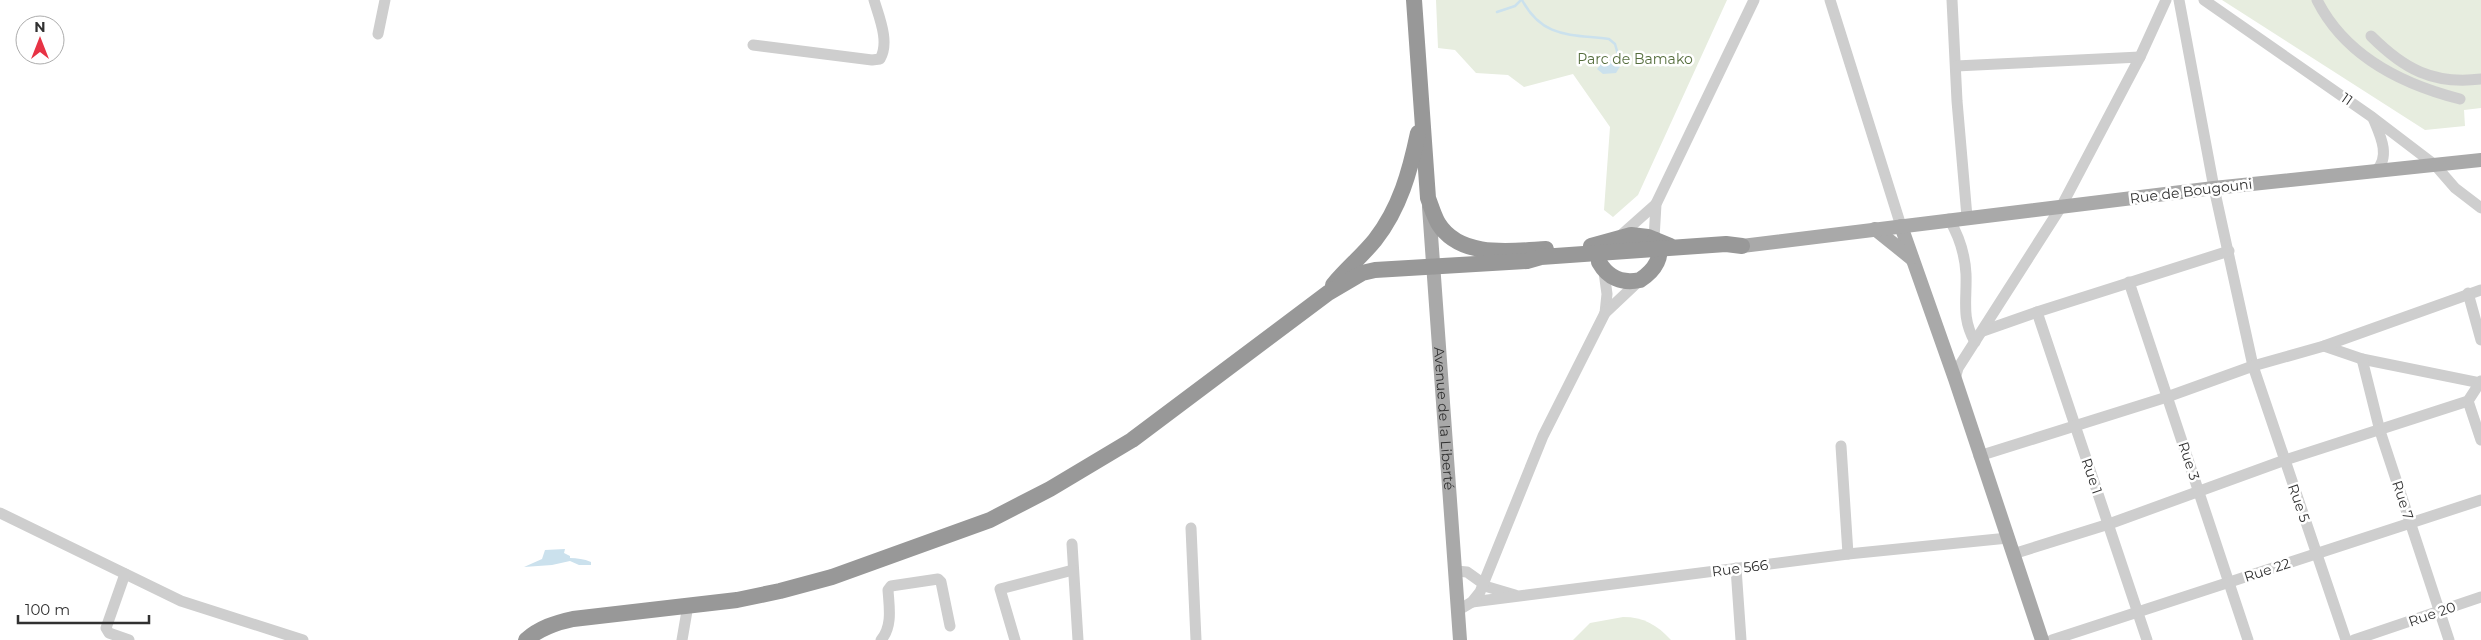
<svg xmlns="http://www.w3.org/2000/svg" width="2481" height="640" font-family="Montserrat,sans-serif">
<style>
.green{fill:#e7eddf}
.water{fill:#cbe1ed}
.lines{fill:none;stroke-linecap:round;stroke-linejoin:round}
.stream{stroke:#cbe1ed;stroke-width:2.5}
.minor{stroke:#cecece;stroke-width:11}
.major{stroke:#a9a9a9;stroke-width:14}
.highway{stroke:#989898;stroke-width:16}
.labels{text-anchor:middle;dominant-baseline:central;stroke-width:5;stroke-linejoin:round;paint-order:stroke}
.park-label{font-size:14px;fill:#556d3d;stroke:#fff}
.street-label{font-size:14px;fill:#313131;stroke:#fff}
</style>
<rect width="100%" height="100%" fill="#fff"/>
<g class="green">
<polygon points="1436,0 1727,0 1638,195 1613,217 1604,210 1610,127 1573,74 1524,87 1508,75 1476,73 1455,50 1438,48"/>
<polygon points="2222,0 2481,0 2481,108 2464,110 2465,126 2425,130"/>
<path d="M1623,617C1644,617 1657,625 1671,640H1573L1590,623Z"/>
</g>
<g class="water">
<polygon points="1609,56 1624,60 1616,73 1603,74 1597,69 1602,63 1608,63 1611,59"/>
<path d="M565,549L564,553L570,556V558C577,558 584,559 591,562V565H579L570,561L552,565L524,567L542,559L545,550Z"/>
</g>
<g class="lines">
<g class="stream">
<path d="M1522,0C1543,39 1571,34 1609,39L1615,44L1619,58"/>
<polyline points="1497,12 1515,6 1521,0"/>
</g>
<g class="minor">
<polyline points="1830,0 1901,226"/>
<polyline points="1952,0 1957,101 1967,217"/>
<polyline points="2179,0 2214,188 2253,366 2346,640"/>
<polyline points="2204,0 2372,117 2435,165 2455,188 2481,208"/>
<path d="M2317,0C2345,56 2401,84 2460,99"/>
<polyline points="378,34 385,0"/>
<path d="M2371,36C2404,69 2433,85 2481,79"/>
<path d="M753,45L872,60L880,59C890,42 879,17 874,0"/>
<polyline points="1956,66 2140,57"/>
<path d="M2373,118C2380,135 2391,156 2376,171"/>
<path d="M1949,219C1959,236 1965,254 1966,274C1967,301 1961,317 1975,342"/>
<polyline points="1620,236 1656,204"/>
<polyline points="1654,239 1656,204 1754,0"/>
<polyline points="1604,272 1607,294 1605,313"/>
<polyline points="2129,282 2248,640"/>
<polyline points="2468,293 2481,340"/>
<polyline points="2037,312 2147,640"/>
<polyline points="1983,331 2037,312 2229,251"/>
<polyline points="2324,346 2362,359 2481,383"/>
<polyline points="2362,359 2380,431 2449,640"/>
<polyline points="1955,379 1958,368 2061,207 2140,57 2166,0"/>
<polyline points="2468,401 2481,440"/>
<polyline points="1841,446 1848,554"/>
<polyline points="1979,456 2167,397 2253,366 2324,346 2481,290"/>
<polyline points="0,513 181,601 303,640"/>
<polyline points="1191,528 1196,640"/>
<polyline points="1072,544 1078,640"/>
<polyline points="2013,554 2109,524 2285,460 2468,401 2481,381"/>
<polyline points="1736,568 1741,640"/>
<polyline points="1456,571 1467,572 1488,587 1515,595"/>
<polyline points="125,574 106,628 109,633 129,640"/>
<polyline points="1472,602 1848,554 2008,538"/>
<polyline points="1457,611 1472,602 1480,592 1543,436 1605,313 1640,280"/>
<polyline points="682,640 688,605"/>
<path d="M881,640C893,626 889,606 888,590L891,586L938,579L941,582L950,626"/>
<polyline points="1015,640 1000,589 1073,570"/>
<polyline points="2052,640 2481,500"/>
<polyline points="2354,640 2481,597"/>
</g>
<g class="major">
<path id="s1" d="M1429,207L1460,640"/>
<polyline points="1901,226 1955,379 2042,640"/>
<polyline points="1875,229 1911,258"/>
<polyline points="1742,246 2214,188 2481,160"/>
</g>
<g class="highway">
<path d="M1414,0L1428,198C1431,206 1434,216 1438,223C1460,259 1512,251 1546,249"/>
<polyline points="1591,246 1631,235 1648,237 1670,246"/>
<path d="M1599,262C1608,278 1622,284 1640,280C1654,271 1666,255 1655,240"/>
<path d="M1333,285C1346,269 1362,256 1375,240C1400,208 1410,171 1418,133"/>
<path d="M526,640C540,628 555,623 573,619L737,600L780,591L832,577L990,520L1050,489L1132,440L1328,293L1362,273L1375,270L1527,261L1541,257L1726,244L1742,246"/>
</g>
</g>
<g class="labels">
<g class="park-label">
<text x="1635" y="59">Parc de Bamako</text>
</g>
<g class="street-label">
<text transform="translate(2347 99) rotate(35)">11</text>
<text transform="translate(2191 191) rotate(-7)">Rue de Bougouni</text>
<text stroke="none"><textPath href="#s1" startOffset="212">Avenue de la Liberté</textPath></text>
<text transform="translate(2189 461) rotate(72)">Rue 3</text>
<text transform="translate(2092 476) rotate(71)">Rue 1</text>
<text transform="translate(2403 500) rotate(72)">Rue 7</text>
<text transform="translate(2299 503) rotate(71)">Rue 5</text>
<text transform="translate(1740 568) rotate(-7)">Rue 566</text>
<text transform="translate(2267 570) rotate(-18)">Rue 22</text>
<text transform="translate(2432 614) rotate(-19)">Rue 20</text>
</g>
</g>
<g transform="translate(40 40)"><circle r="24" fill="#ffffff" stroke="#adadad"/>
<path d="M0-4L9 19L0 12L-9 19Z" fill="#e73345"/>
<text y="-8" font-size="14" font-weight="bold" text-anchor="middle" fill="#313131">N</text>
</g>
<path d="M18 615v8h131v-8" fill="none" stroke="#313131" stroke-width="2.5"/>
<text x="25" y="615" font-size="15" fill="#313131" stroke="#ffffff" stroke-width="4" paint-order="stroke">100 m</text>
</svg>
